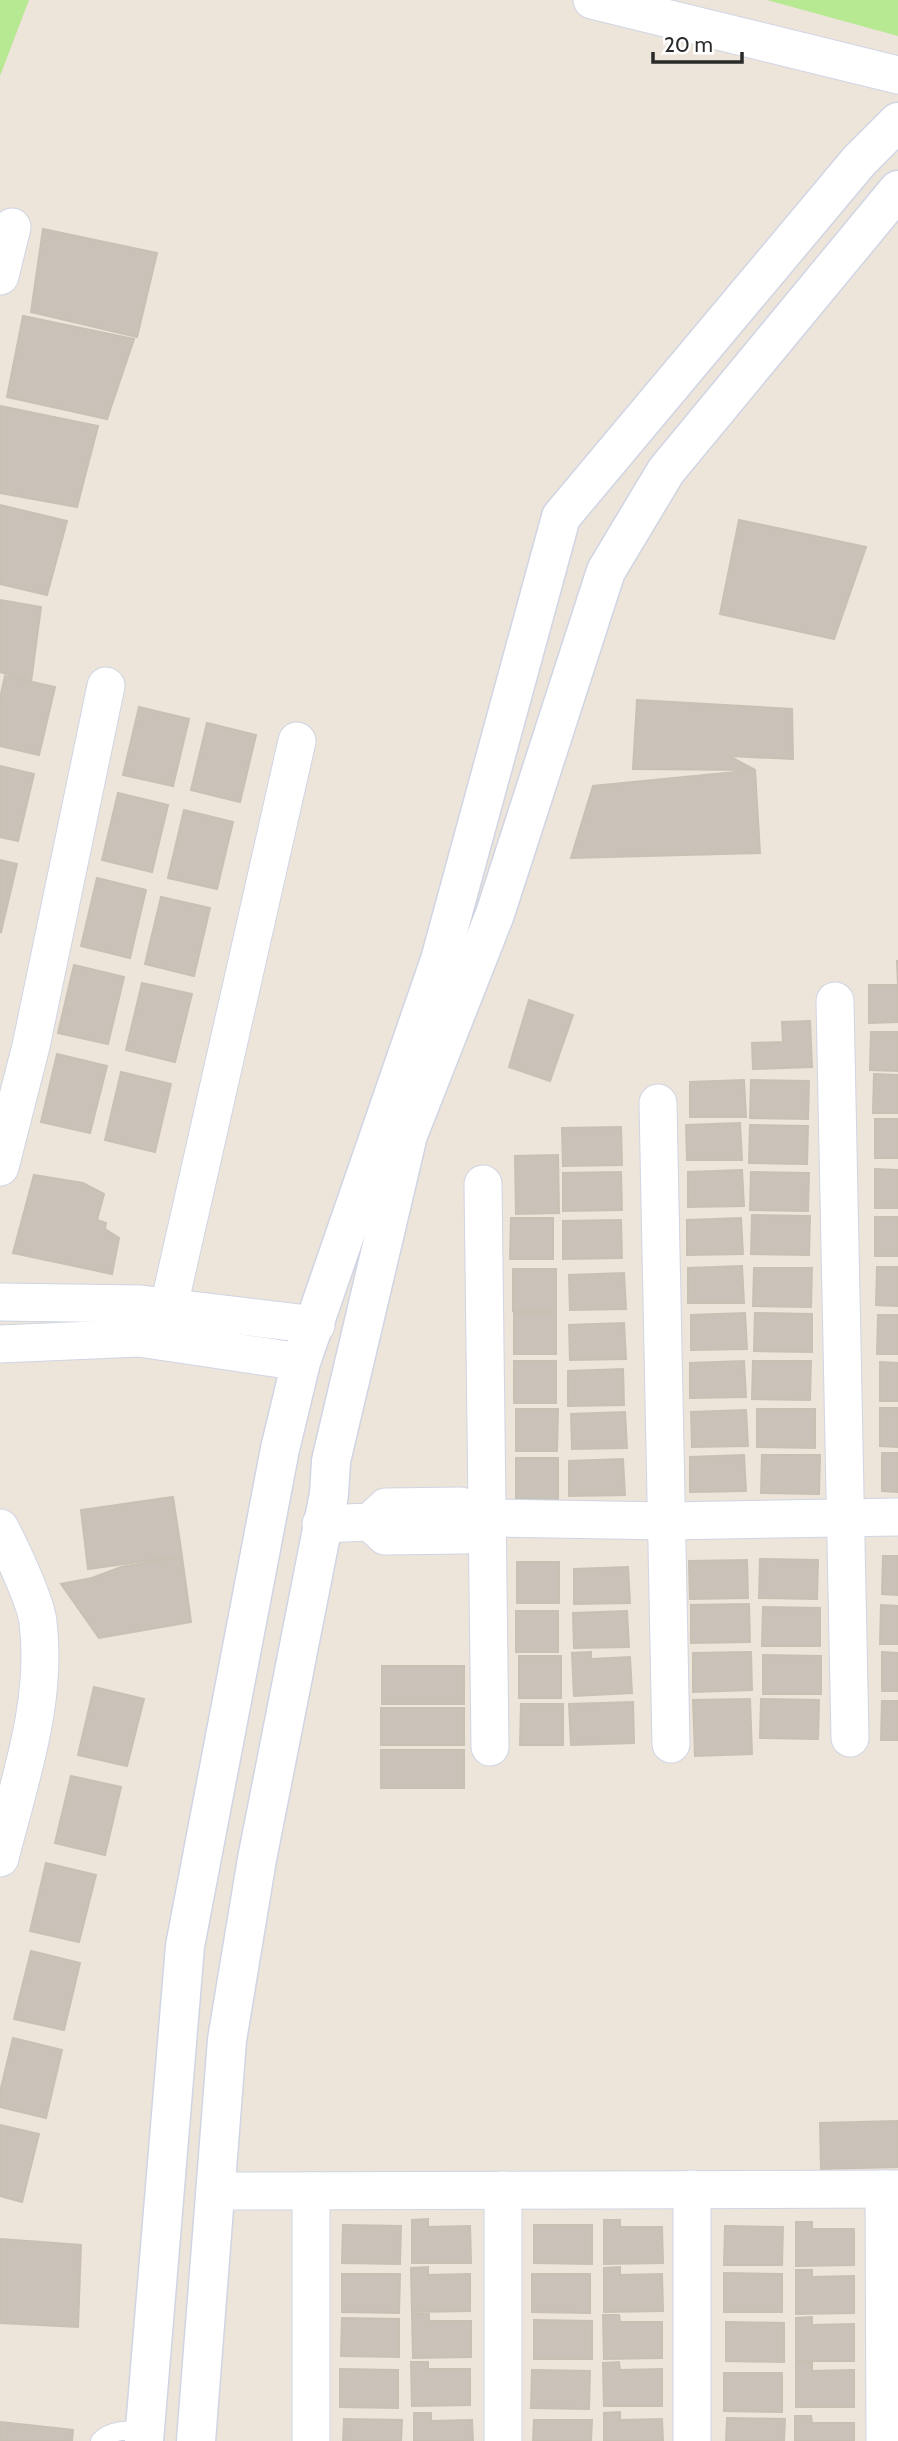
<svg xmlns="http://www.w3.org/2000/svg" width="898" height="2441" font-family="Cabin,sans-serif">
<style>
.green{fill:#b6e992}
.building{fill:#c8c2b9;stroke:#c9c0b4;stroke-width:2}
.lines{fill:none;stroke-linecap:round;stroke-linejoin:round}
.service-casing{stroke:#d0d5e4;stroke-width:20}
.minor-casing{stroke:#d0d5e4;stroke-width:39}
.tertiary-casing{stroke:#d0d5e4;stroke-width:41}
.service{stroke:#fff;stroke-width:18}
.minor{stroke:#fff;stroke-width:37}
.tertiary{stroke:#fff;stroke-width:38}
</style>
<rect width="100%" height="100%" fill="#ede4da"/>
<g class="green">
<polygon points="0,0 29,0 0,76"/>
<polygon points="767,0 898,0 898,36"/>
</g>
<g class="building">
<polygon points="43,229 157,253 137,337 31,312"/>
<polygon points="23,316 134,339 107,419 7,397"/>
<polygon points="0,406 98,426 77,507 0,493"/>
<polygon points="0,505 67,521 47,595 0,584"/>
<polygon points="739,520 866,547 834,639 720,614"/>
<polygon points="0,600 41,607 31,682 0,672"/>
<polygon points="5,676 55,687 39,755 0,746 0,698"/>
<polygon points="637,700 792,709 793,759 729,756 755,770 633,769"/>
<polygon points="139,707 189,719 173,786 123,775"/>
<polygon points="207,723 256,735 240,802 191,790"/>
<polygon points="0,766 34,774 18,841 0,837"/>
<polygon points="755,770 760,853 571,858 593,786"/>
<polygon points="118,793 168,805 152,872 102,860"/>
<polygon points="184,810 233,822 217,889 168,878"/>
<polygon points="0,860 17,864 1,932 0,931"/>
<polygon points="97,878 146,890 130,958 81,946"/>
<polygon points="161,897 210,908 194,976 145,964"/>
<polygon points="897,961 898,961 898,1022 869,1023 869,985 898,985"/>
<polygon points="74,965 124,977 108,1044 58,1033"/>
<polygon points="142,983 192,994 175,1062 126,1050"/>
<polygon points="529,1000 573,1015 550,1081 509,1067"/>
<polygon points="810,1021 812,1067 753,1069 752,1043 783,1042 782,1022"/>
<polygon points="871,1032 898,1032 898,1071 870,1070"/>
<polygon points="57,1054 107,1066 90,1133 41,1122"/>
<polygon points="121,1072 171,1084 155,1152 105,1140"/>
<polygon points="874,1074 898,1075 898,1113 873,1113"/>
<polygon points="744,1080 746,1117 690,1117 690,1082"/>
<polygon points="751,1080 809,1081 808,1119 750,1118"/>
<rect x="875" y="1119" width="23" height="39"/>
<polygon points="740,1123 742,1160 687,1160 686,1125"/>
<polygon points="750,1125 808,1126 807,1164 749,1163"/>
<polygon points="621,1127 622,1165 563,1166 562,1128"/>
<polygon points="558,1155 559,1213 516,1214 515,1156"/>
<polygon points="875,1169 898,1170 898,1208 875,1208"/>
<polygon points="742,1170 744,1206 688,1207 688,1172"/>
<polygon points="621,1172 622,1210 563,1211 563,1173"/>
<polygon points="751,1172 809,1173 808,1211 750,1210"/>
<polygon points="34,1175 83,1183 104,1194 97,1220 106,1223 105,1229 119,1238 112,1274 13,1253"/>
<polygon points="752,1215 810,1216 809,1255 751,1254"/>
<rect x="875" y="1217" width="23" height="39"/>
<polygon points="511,1218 553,1218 553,1259 510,1259"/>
<polygon points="741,1218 743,1254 687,1255 687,1220"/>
<polygon points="621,1220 622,1258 563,1259 563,1221"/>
<polygon points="742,1266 744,1303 688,1303 688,1268"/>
<polygon points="877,1267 898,1267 898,1306 876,1305"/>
<polygon points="754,1268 812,1268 811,1307 753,1306"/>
<rect x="513" y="1269" width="43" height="42"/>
<polygon points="624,1273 626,1309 570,1310 569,1275"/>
<rect x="514" y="1313" width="42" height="41"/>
<polygon points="745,1313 747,1349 691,1350 691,1315"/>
<polygon points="755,1313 812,1314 812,1352 754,1351"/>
<polygon points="878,1315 898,1315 898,1354 877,1354"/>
<polygon points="624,1323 626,1359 570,1360 569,1325"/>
<rect x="514" y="1361" width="42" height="42"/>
<polygon points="744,1361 746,1397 690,1398 690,1363"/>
<polygon points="753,1361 811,1361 810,1400 752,1399"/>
<polygon points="880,1362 898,1363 898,1401 880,1401"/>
<polygon points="623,1369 624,1405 568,1406 568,1371"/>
<polygon points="880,1408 898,1408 898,1447 880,1446"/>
<polygon points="516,1409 558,1409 557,1451 516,1451"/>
<polygon points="757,1409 815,1409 815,1448 757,1447"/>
<polygon points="746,1410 748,1446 692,1447 691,1412"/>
<polygon points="625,1412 627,1448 572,1449 571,1414"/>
<polygon points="882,1453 898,1453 898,1492 882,1491"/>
<polygon points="744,1455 746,1491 690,1492 690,1457"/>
<polygon points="762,1455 820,1455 819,1494 761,1493"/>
<rect x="516" y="1458" width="42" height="41"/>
<polygon points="623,1459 625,1495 569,1496 569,1461"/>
<polygon points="173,1497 182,1556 88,1569 81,1510"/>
<polygon points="883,1556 898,1556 898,1595 882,1594"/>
<polygon points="182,1557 191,1622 99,1638 61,1584 92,1578 121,1567"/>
<polygon points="760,1559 818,1560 817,1599 759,1598"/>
<polygon points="747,1560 748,1598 690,1599 689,1561"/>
<rect x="517" y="1562" width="42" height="41"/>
<polygon points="628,1567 630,1603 574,1604 574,1569"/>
<polygon points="749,1604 750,1642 691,1643 691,1605"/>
<polygon points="881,1605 898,1606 898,1644 880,1644"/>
<polygon points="763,1607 820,1608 820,1646 762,1646"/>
<rect x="516" y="1611" width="42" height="41"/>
<polygon points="627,1611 629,1647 574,1648 573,1613"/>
<polygon points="591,1652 591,1659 630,1657 632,1693 574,1696 572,1653"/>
<polygon points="751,1652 752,1690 693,1692 693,1653"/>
<polygon points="882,1652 898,1653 898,1691 882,1691"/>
<polygon points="763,1655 821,1656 821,1694 763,1694"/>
<rect x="519" y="1656" width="42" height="42"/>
<rect x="382" y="1666" width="82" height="38"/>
<polygon points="94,1687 144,1699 127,1766 78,1755"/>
<polygon points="750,1699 752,1754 695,1756 693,1700"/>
<polygon points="761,1699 819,1700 818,1739 760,1738"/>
<polygon points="882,1701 898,1701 898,1740 881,1740"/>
<polygon points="633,1702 634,1743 571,1745 569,1704"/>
<polygon points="521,1704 563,1704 563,1745 520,1745"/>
<rect x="381" y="1708" width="83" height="37"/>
<rect x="381" y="1750" width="83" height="38"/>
<polygon points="71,1776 121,1787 105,1855 55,1843"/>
<polygon points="46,1863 96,1875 79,1942 30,1931"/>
<polygon points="31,1951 80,1963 64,2030 14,2019"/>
<polygon points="13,2038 62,2050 46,2118 0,2107 0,2092"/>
<polygon points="898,2121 898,2167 821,2169 820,2123"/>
<polygon points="0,2125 39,2134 22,2202 0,2196"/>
<polygon points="428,2219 428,2227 470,2226 471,2263 412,2263 412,2220"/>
<polygon points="604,2220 620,2220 620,2227 662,2227 663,2263 604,2264"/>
<polygon points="796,2222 812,2222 812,2229 854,2229 854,2265 796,2266"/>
<polygon points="343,2225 401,2226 400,2264 342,2263"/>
<polygon points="534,2225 592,2225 592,2264 534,2263"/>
<polygon points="725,2226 783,2227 782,2265 724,2265"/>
<polygon points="0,2239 81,2245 78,2327 0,2323"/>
<polygon points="428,2267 428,2275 470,2274 470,2311 412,2312 411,2268"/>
<polygon points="620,2267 620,2275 662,2274 663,2311 604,2312 604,2268"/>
<polygon points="796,2270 812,2270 812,2277 854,2276 854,2313 796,2314"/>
<polygon points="724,2273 782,2274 782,2312 724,2312"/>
<polygon points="342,2274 400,2274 399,2313 342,2312"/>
<polygon points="532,2274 590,2274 590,2313 532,2312"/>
<polygon points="412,2314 429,2314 429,2321 471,2321 471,2357 413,2358"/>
<polygon points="603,2315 619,2315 620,2322 662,2322 662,2358 604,2359"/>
<polygon points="812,2317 812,2325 854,2324 854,2361 796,2361 796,2318"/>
<polygon points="342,2318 399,2319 399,2357 341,2356"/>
<polygon points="534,2320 592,2321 592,2359 534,2359"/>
<polygon points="726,2322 784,2323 784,2362 726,2361"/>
<polygon points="411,2362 428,2362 428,2369 470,2369 470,2405 412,2406"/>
<polygon points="619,2362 620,2370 662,2369 662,2406 604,2406 603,2363"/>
<polygon points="796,2363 812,2363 812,2371 854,2370 854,2407 796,2407"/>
<polygon points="340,2369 398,2370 398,2408 340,2407"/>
<polygon points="532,2370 590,2371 589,2409 531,2408"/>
<polygon points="724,2373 782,2373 782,2412 724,2411"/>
<polygon points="620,2412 620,2420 662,2419 663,2441 604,2441 604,2413"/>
<polygon points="414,2413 431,2413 431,2421 472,2420 473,2441 414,2441"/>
<polygon points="795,2416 811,2416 812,2423 854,2423 854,2441 795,2441"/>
<polygon points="727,2418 785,2419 784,2441 726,2441"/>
<polygon points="344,2419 402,2420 401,2441 343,2441"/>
<polygon points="534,2420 592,2420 591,2441 533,2441"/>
<polygon points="0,2422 73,2430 72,2441 0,2441"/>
</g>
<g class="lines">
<g class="service-casing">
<path id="service" d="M100,2441C111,2429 129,2430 145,2431"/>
</g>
<g class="minor-casing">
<g id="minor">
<polyline points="592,0 898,75"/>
<polyline points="0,276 12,227"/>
<polyline points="835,1001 850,1738"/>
<polyline points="658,1103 671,1744"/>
<polyline points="0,1167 31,1046 106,686"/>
<polyline points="483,1184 490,1747"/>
<polyline points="0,1302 141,1304 316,1325"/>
<polyline points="161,1341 297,741"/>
<polyline points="0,1344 139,1338 301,1362"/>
<polyline points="370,1522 385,1536 465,1535 488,1518"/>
<polyline points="321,1524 370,1522 386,1507 461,1506 488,1518 667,1521 898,1517"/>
<path d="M0,1528C10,1547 36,1602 38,1622C48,1702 19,1782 0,1858"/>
<polyline points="692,2189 692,2441"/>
<polyline points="884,2189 885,2441"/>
<polyline points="503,2190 503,2441"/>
<polyline points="215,2191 898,2189"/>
<polyline points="311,2191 311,2441"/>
</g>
</g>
<g class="tertiary-casing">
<g id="tertiary">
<polyline points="144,2441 185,1946 280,1449 301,1362 440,960 561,517 859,161 898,122"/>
<polyline points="196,2441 227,2040 257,1859 329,1494 331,1461 408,1135 495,914 606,571 666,471 898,190"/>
</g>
</g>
<use href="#service" class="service"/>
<use href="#minor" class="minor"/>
<use href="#tertiary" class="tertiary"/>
</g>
<path d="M653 52v10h89v-10" fill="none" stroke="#2a2a2a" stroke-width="3.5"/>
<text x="664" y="52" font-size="21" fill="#2a2a2a" stroke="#ffffff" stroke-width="5" paint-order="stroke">20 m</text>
</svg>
